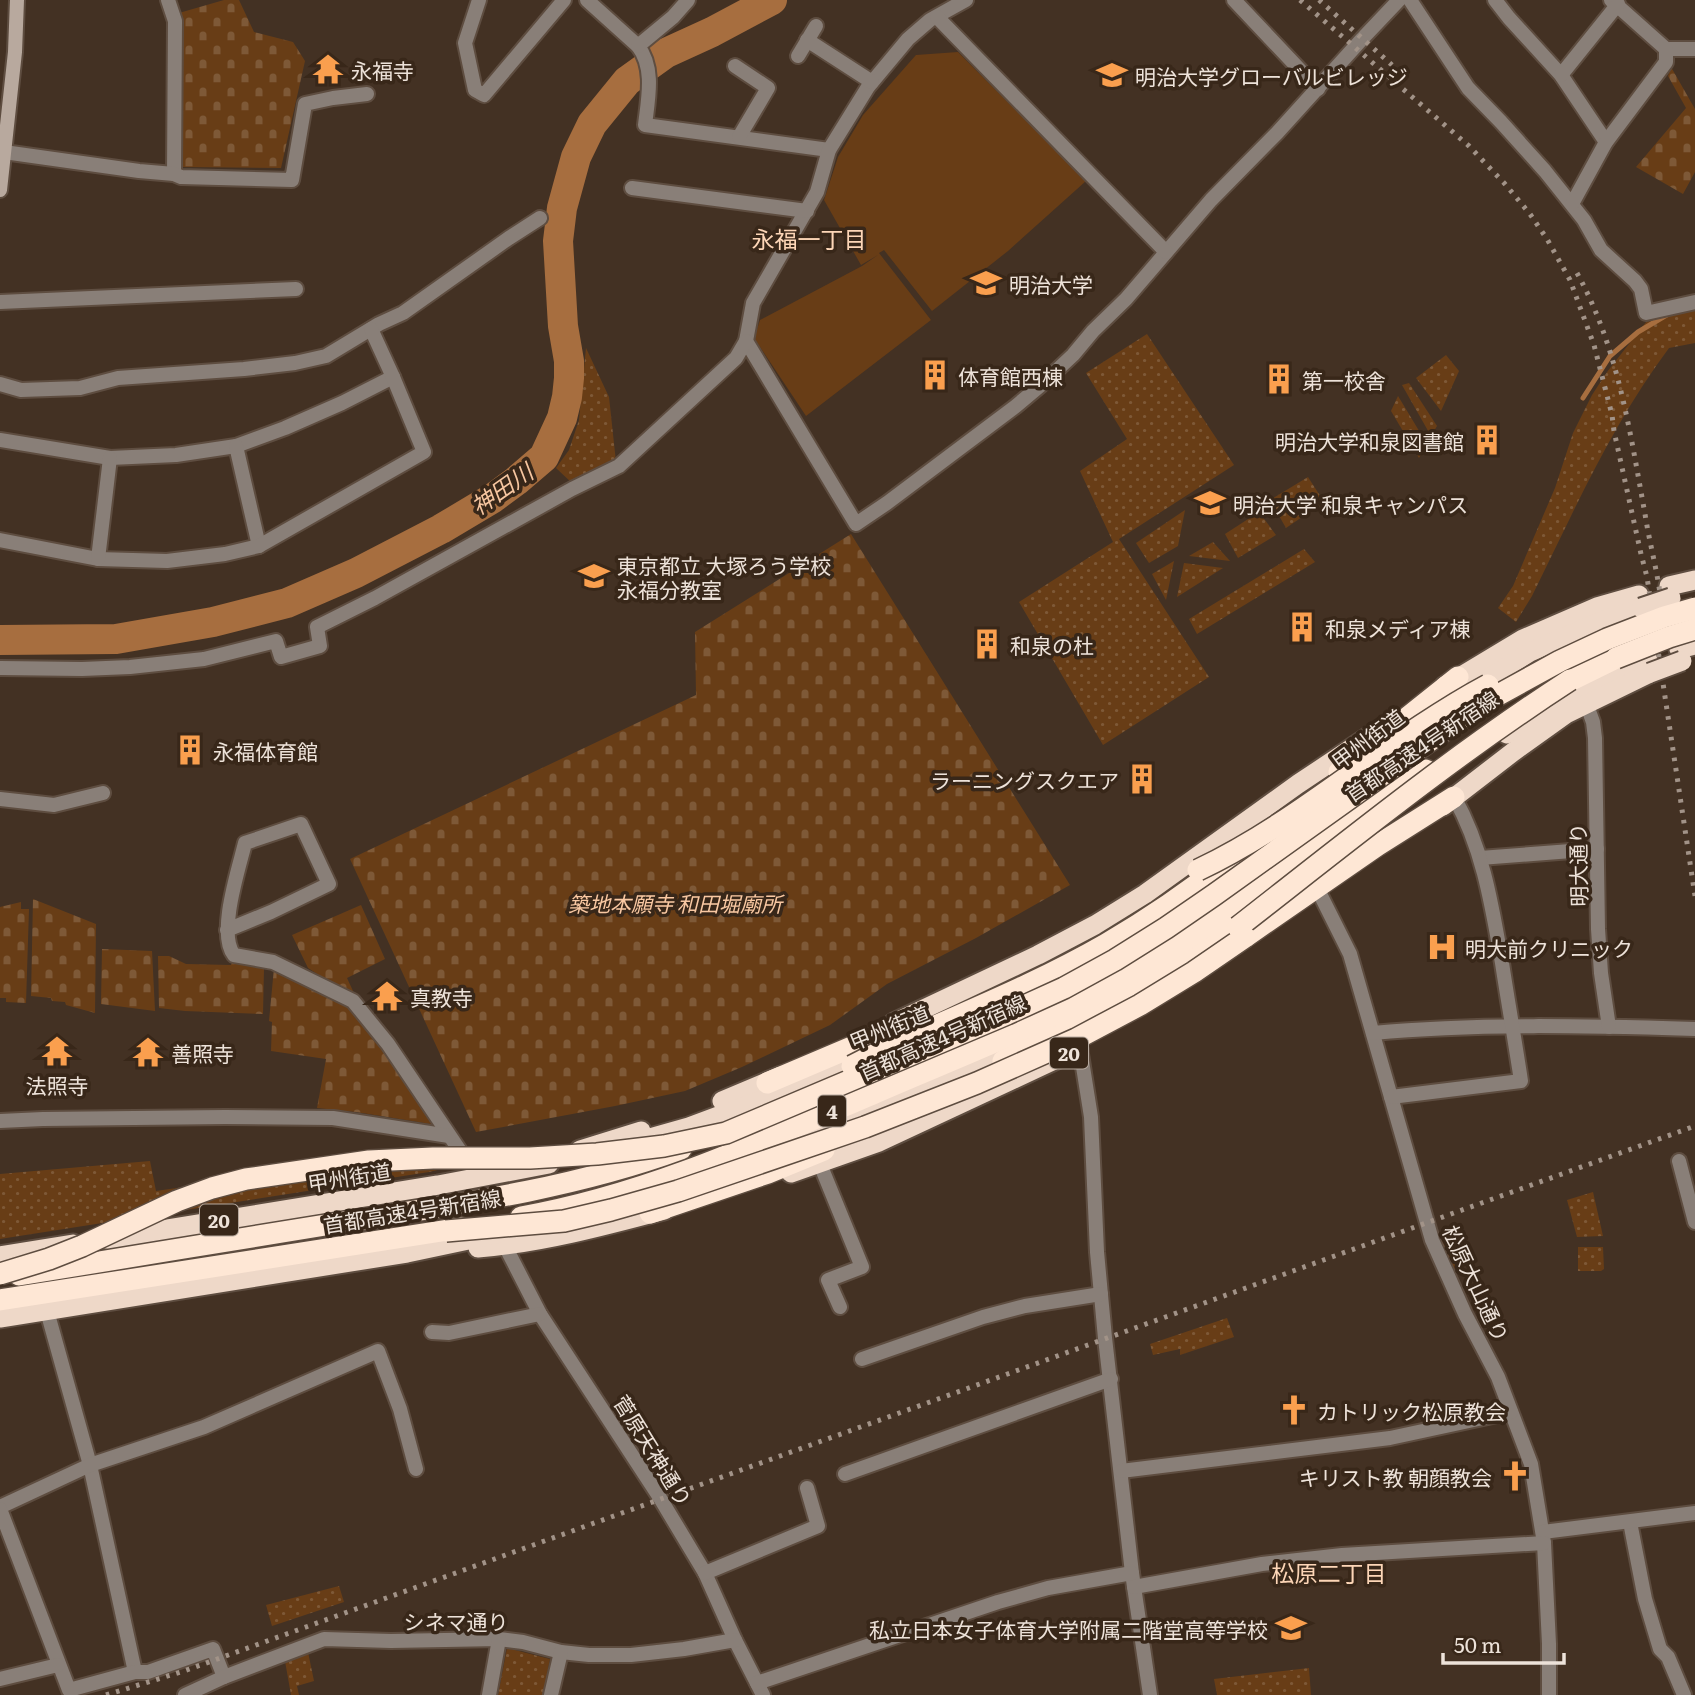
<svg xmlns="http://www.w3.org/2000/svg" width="1695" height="1695" font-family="Literata,'Noto Sans JP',serif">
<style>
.grass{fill:url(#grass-dots)}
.cemetery{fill:url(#cemetery-stones)}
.garden{fill:#683d16}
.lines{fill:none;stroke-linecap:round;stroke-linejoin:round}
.stream{stroke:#a76e3f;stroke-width:5}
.river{stroke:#a76e3f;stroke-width:30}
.minor-casing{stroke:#5e4d40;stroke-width:18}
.tertiary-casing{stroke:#5e4d40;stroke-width:18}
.secondary-casing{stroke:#5e4d40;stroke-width:18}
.trunk-casing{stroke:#5e4d40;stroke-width:23}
.motorway-casing{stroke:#5e4d40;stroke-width:24}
.minor{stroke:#897f78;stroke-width:14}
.tertiary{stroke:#897f78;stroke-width:14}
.secondary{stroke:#b8a99e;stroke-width:14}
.trunk{stroke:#eed8c8;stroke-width:19}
.motorway{stroke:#fee7d5;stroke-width:21}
.rail{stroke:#a29388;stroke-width:5;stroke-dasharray:3.5 7;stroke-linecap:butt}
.trunk-bridge-casing{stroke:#5e4d40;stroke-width:23;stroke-linecap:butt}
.motorway-bridge-casing{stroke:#5e4d40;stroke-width:24;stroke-linecap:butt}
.trunk-bridge{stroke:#eed8c8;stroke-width:19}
.motorway-bridge{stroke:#fee7d5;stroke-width:21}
.labels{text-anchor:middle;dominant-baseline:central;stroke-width:7;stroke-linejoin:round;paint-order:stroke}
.shield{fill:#382719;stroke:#b7aa9f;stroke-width:2}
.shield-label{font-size:19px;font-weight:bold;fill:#ede2d9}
.poi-label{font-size:21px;fill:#ede2d9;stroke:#382719;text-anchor:start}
.street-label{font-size:21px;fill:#ede2d9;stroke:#382719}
.park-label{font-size:21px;font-style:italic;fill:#f9c8a2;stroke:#382719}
.neighbourhood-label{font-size:23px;fill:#fdd6b7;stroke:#382719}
.water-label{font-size:23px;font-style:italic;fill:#f7c6a0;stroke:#382719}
</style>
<defs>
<pattern id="grass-dots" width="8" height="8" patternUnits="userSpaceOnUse" patternTransform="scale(1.75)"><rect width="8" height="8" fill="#683d16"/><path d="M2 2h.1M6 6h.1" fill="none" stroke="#7e5937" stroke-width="1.8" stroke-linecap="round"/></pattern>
<pattern id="cemetery-stones" width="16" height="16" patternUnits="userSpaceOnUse" patternTransform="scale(1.75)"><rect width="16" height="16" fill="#683d16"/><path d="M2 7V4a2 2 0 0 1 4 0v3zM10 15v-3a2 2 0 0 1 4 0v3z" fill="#7e5937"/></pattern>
</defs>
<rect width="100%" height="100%" fill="#433123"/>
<g class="grass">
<path d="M1695,308V343L1669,348C1612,424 1574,511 1532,596L1516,622L1498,608L1513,586L1555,488L1573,433L1592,395L1607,372L1650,317Z"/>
<polygon points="1147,334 1234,465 1119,539 1209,677 1103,745 1019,602 1113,542 1080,471 1127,439 1086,373"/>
<polygon points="586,348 609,397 616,462 573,484 556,468 569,450 579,420"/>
<polygon points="1446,355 1459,371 1441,411 1416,378"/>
<polygon points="1409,383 1437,426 1431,436 1402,385"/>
<polygon points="1398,396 1427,444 1419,458 1391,411"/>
<polygon points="1308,477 1324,502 1286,528 1270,500"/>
<polygon points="1185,510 1178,546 1149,563 1136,543"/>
<polygon points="1259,512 1276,535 1238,558 1225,534"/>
<polygon points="1213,542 1230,561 1189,556"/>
<polygon points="1304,549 1315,562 1197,634 1189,619"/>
<polygon points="1174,561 1166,600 1152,574"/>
<polygon points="1184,563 1223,568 1177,597"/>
<polygon points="453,1148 459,1165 429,1172 0,1239 0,1174 150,1161 156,1191"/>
<polygon points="1593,1192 1603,1236 1577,1237 1567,1200"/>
<polygon points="1457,1235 1468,1264 1450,1270 1440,1242"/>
<polygon points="1578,1247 1603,1247 1604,1269 1601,1271 1578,1271"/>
<polygon points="1227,1318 1234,1337 1180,1355 1180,1349 1153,1355 1150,1344"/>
<polygon points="339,1586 344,1602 272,1626 266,1605"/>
<polygon points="507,1648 550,1659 543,1695 498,1695"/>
<polygon points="308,1652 314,1681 297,1686 299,1695 291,1695 285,1661"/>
<polygon points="1309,1668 1311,1695 1217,1695 1214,1679"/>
</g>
<g class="cemetery">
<polygon points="224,0 239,0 254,32 293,42 305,61 281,168 181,167 183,34 179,13"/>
<polygon points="1671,67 1695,109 1695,172 1683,194 1636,167 1686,108 1668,76"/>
<polygon points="851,534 1070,885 976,938 887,984 830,1025 742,1067 685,1091 615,1106 476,1132 350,859 696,695 695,632"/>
<polygon points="33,899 96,924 95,1013 66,1005 65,1002 52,1001 51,998 31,996"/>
<polygon points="21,902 21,909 29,909 26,1003 6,1002 6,998 0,998 0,907"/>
<polygon points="361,905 385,959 347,978 353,991 348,994 308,968 292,935"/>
<polygon points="102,949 152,951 155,1011 101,1004"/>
<polygon points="158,956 169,956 186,964 231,965 233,960 264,968 263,1014 185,1011 159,1008"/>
<polygon points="274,968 350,1006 437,1125 356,1112 317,1108 326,1059 271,1051 272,1022 269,1021"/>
</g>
<polygon class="garden" points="958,52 1086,181 1008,251 932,311 884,250 879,253 931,320 806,416 754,338 760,320 862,266 878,255 861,265 824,200 838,157 863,115 916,55"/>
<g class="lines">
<polyline class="stream" points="1583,398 1610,356 1638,332 1670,313"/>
<polyline class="river" points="0,640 116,639 213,622 287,603 356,573 441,529 493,498 516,481 544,457 562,418 567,397 569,378 569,361 563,326 558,241 562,208 576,157 592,124 627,81 666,53 712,32 772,0"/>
<g class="minor-casing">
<g id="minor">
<polyline points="168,0 175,21 174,174"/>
<polyline points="479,0 465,43 475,90 484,95 564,0"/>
<path d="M587,0L638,46C655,68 648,99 645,125L829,150"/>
<polyline points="966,0 930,20 908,39 868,87 829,150 817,192 753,303 746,341 856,524 887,503 1016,406 1041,385 1073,355 1093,331 1126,299 1211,200 1277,133 1362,39 1399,0"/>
<polyline points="1234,0 1318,89"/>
<polyline points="1410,0 1468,88 1501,122 1545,171 1584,220 1601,250 1635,281 1641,289 1646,313 1695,302"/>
<polyline points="1495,0 1509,18 1561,75 1606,142"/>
<polyline points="1611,0 1666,49 1695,49"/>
<polyline points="937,17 1166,252"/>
<polyline points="807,40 872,82"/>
<polyline points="638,46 673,17 688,0"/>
<polyline points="798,56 816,26"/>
<polyline points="735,66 768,88 739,137"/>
<polyline points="1561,75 1618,4"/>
<polyline points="4,152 139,171 174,174 181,177 292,180 305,104 333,98 367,94"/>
<polyline points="632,188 807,211"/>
<polyline points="1572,204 1606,142 1666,62 1666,49"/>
<polyline points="0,302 296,289"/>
<polyline points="0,384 21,390 80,388 118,378 244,369 295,363 326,356 379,324 403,313 509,238 540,218"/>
<polyline points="0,440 110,458 176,455 236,446 285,428 342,403 393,377"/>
<polyline points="236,446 259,546"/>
<polyline points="0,540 98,559 167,561 225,554 259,546 424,452 393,377 371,329"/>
<polyline points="98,559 110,458"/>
<polyline points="0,668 82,669 130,667 204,659 276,641 281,657 320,646 317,627 375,598 572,489 619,466 736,358 746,341"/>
<polyline points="0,799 54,805 103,793"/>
<polyline points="1480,858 1597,849"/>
<polyline points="1321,896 1350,954 1432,1240 1465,1314 1498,1377 1531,1464 1544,1543 1549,1644 1549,1695"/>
<path d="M227,930L271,912L329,884L301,824L245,843C239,868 217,934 234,955L273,962L353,1001L388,1044L462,1154L465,1162"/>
<path d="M1373,1033C1478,1023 1589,1026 1695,1029"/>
<polyline points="1080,1048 1091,1117 1097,1252 1105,1338 1132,1573 1150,1695"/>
<path d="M1391,1097L1521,1081C1515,1041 1508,1002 1502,963C1492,906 1483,848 1454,797"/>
<polyline points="0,1121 43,1119 225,1117 333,1118 449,1136"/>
<polyline points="1679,1161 1695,1222"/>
<polyline points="820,1164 862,1267 828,1280 840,1307"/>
<polyline points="501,1238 540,1314 660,1498 705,1573 735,1640 763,1695"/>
<polyline points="47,1311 90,1465 135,1672"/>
<polyline points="432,1332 449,1333 540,1314"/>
<polyline points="862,1359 983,1317 1025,1306 1101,1294"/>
<polyline points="1121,1471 1390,1438 1511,1412"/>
<polyline points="845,1474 1111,1379"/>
<polyline points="0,1507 90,1465 204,1427 378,1351 400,1409 416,1469"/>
<polyline points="0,1509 69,1690 135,1672 148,1672 213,1649 224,1677"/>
<polyline points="1630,1522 1645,1599 1660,1649 1668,1657 1684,1695"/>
<polyline points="1543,1532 1695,1513"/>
<polyline points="705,1573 818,1526 807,1488"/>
<polyline points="1134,1587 1262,1564 1342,1555 1544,1543"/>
<polyline points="0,1679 58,1665"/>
<polyline points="757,1683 998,1602 1048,1588 1132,1573"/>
<polyline points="185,1695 224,1677 324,1639 391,1641 499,1639 523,1642 561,1652 589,1655 631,1655 684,1649 735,1640"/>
<polyline points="489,1695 499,1639"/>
<polyline points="551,1695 561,1652"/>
</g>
</g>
<g class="tertiary-casing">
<polyline id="tertiary" points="1586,703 1593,722 1595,738 1598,929 1601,973 1609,1027"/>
</g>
<g class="secondary-casing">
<polyline id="secondary" points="0,190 15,52 17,0"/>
</g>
<g class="trunk-casing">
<g id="trunk">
<polyline points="1669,586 1695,580"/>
<polyline points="1679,649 1695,645"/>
<polyline points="1445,686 1523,639 1597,607 1639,595"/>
<polyline points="1472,689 1530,652 1601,621 1641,608"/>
<path d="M1507,734C1552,706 1598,678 1648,660"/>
<polyline points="1443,806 1513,752 1566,714 1650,673"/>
<polyline points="1219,877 1268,840"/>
<polyline points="894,1023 1038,955 1095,925 1145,894 1298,784 1373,734"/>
<polyline points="722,1101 781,1076"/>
<polyline points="793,1142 1016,1046"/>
<polyline points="629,1144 689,1127 865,1061"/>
<polyline points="580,1150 641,1131"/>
<polyline points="791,1173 879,1142 1078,1049"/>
<polyline points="106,1239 438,1185 549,1164"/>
<path d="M478,1248C540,1243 604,1226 664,1210"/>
<polyline points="0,1256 73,1244"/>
<polyline points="0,1318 407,1253 497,1234"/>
</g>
</g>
<g class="motorway-casing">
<g id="motorway">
<polyline points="1553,689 1616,658"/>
<polyline points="1339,772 1458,677"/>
<polyline points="1245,937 1378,845 1454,797"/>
<path d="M899,1042C968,1011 1040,982 1106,944C1149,919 1190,891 1229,860"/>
<path d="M1003,1061C1027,1049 1052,1038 1076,1026C1132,996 1186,963 1238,927"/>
<polyline points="767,1083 913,1021"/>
<polyline points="650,1213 768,1173 824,1150"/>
<path d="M521,1217C650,1194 765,1140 884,1089C965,1054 1049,1022 1125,978C1230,916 1326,839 1426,770"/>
<path d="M19,1275C129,1257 240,1239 350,1221C461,1204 575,1188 681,1149"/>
<polyline points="0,1300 461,1228"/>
</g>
</g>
<use href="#minor" class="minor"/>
<use href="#tertiary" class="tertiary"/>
<use href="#secondary" class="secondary"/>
<use href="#trunk" class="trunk"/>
<use href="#motorway" class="motorway"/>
<g class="rail">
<polyline points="1300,0 1469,146 1505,184 1530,214 1547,239 1570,280 1594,345 1612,415 1614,431 1641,554 1647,577 1695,896"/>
<polyline points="1319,0 1392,65"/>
<path d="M1577,273C1618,347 1630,432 1645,514C1649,540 1656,566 1660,593"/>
<polyline points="106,1695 184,1671 1695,1126"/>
</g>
<g class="trunk-bridge-casing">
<g id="trunk-bridge">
<polyline points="1641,608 1671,598"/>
<polyline points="1650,673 1682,661"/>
</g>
</g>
<g class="motorway-bridge-casing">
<g id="motorway-bridge">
<polyline points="1616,658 1669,637 1695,629"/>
<path d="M1198,870C1302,821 1387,739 1488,685"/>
<path d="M1238,927C1347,842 1454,755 1570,680"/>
<polyline points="852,1066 899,1042"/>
<polyline points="446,1231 564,1221 611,1210 678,1191 865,1127 977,1083 1076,1039 1140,1005 1194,972 1245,937"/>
<polyline points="0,1274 49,1259 82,1246 177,1201 212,1188 246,1179 369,1161 433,1158 530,1158 597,1154 664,1146 726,1133 1007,1014 1064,988 1115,960 1166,928 1214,895 1480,705 1560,661 1607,639 1664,617 1695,608"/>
</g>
</g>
<use href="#trunk-bridge" class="trunk-bridge"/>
<use href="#motorway-bridge" class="motorway-bridge"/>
</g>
<defs>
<g id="temple-bare" transform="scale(2.415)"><path d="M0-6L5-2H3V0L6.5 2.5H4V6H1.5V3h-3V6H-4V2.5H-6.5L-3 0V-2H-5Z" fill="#fa9f4e" stroke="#382719" stroke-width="2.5" paint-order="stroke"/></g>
<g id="university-bare" transform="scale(2.415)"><path d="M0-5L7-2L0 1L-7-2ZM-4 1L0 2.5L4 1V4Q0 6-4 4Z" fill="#fa9f4e" stroke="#382719" stroke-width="2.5" paint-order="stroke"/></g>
<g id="building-bare" transform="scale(2.415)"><path d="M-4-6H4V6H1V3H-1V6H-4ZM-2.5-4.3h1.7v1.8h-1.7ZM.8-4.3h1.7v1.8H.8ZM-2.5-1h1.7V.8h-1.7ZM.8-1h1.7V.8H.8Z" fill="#fa9f4e" stroke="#382719" stroke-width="2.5" paint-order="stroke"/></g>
<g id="school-bare" transform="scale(2.415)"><path d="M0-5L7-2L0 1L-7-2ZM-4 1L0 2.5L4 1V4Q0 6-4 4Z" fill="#fa9f4e" stroke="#382719" stroke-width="2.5" paint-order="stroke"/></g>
<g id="hospital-bare" transform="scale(2.415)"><path d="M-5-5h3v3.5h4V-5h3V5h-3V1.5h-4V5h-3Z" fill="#fa9f4e" stroke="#382719" stroke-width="2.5" paint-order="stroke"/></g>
<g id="church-bare" transform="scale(2.415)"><path d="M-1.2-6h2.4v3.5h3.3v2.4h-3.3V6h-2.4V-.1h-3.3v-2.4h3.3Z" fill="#fa9f4e" stroke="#382719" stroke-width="2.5" paint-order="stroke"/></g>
</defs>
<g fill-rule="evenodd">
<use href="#temple-bare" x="328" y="69"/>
<use href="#university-bare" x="1112" y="75"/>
<use href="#university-bare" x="986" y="283"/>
<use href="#building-bare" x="935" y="375"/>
<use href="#building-bare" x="1279" y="379"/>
<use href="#building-bare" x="1487" y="440"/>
<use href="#university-bare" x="1210" y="503"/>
<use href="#school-bare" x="594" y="576"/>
<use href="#building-bare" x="1302" y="627"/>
<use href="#building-bare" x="987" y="644"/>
<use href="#building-bare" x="190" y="750"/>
<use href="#building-bare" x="1142" y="779"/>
<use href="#hospital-bare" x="1442" y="947"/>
<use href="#temple-bare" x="387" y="996"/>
<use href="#temple-bare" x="57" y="1051"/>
<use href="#temple-bare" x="148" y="1052"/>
<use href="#church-bare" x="1294" y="1410"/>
<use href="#church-bare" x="1515" y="1476"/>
<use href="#school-bare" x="1291" y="1628"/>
</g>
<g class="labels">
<g class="shield">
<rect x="1050" y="1037.5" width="38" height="31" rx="5"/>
<rect x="818" y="1095.5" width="28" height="31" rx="5"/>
<rect x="200" y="1204.5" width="38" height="31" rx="5"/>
</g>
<g class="shield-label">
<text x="1069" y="1053">20</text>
<text x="832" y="1111">4</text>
<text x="219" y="1220">20</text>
</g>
<g class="poi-label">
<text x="351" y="69">永福寺</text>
<text x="1135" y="75">明治大学グローバルビレッジ</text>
<text x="1009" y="283">明治大学</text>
<text x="958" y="375">体育館西棟</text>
<text x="1302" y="379">第一校舎</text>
<text x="1464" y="440" text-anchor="end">明治大学和泉図書館</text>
<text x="1233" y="503">明治大学 和泉キャンパス</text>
<text x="617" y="564">東京都立 大塚ろう学校<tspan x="617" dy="24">永福分教室</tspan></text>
<text x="1325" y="627">和泉メディア棟</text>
<text x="1010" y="644">和泉の杜</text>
<text x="213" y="750">永福体育館</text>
<text x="1119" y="779" text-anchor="end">ラーニングスクエア</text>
<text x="1465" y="947">明大前クリニック</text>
<text x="410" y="996">真教寺</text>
<text x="171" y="1052">善照寺</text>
<text x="57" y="1084" text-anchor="middle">法照寺</text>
<text x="1317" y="1410">カトリック松原教会</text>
<text x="1492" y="1476" text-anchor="end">キリスト教 朝顔教会</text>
<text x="1268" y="1628" text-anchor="end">私立日本女子体育大学附属二階堂高等学校</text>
</g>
<g class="street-label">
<text transform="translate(1367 738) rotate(-37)">甲州街道</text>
<text transform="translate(1421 745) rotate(-34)">首都高速4号新宿線</text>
<text transform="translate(1577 865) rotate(-91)">明大通り</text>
<text transform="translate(889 1026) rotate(-22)">甲州街道</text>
<text transform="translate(942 1036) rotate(-24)">首都高速4号新宿線</text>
<text transform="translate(349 1176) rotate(-9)">甲州街道</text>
<text transform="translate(412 1210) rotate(-9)">首都高速4号新宿線</text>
<text transform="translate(1477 1283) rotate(65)">松原大山通り</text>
<text transform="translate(654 1450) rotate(58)">菅原天神通り</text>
<text x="456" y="1620">シネマ通り</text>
</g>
<g class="park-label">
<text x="675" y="902">築地本願寺 和田堀廟所</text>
</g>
<g class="neighbourhood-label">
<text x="809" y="238">永福一丁目</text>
<text x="1329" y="1572">松原二丁目</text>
</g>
<g class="water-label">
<text transform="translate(501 488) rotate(-35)">神田川</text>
</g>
</g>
<path d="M1443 1653v10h121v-10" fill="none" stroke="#ede2d9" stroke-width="3.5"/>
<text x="1454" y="1653" font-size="21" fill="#ede2d9" stroke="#382719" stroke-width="5" paint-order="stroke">50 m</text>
</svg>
